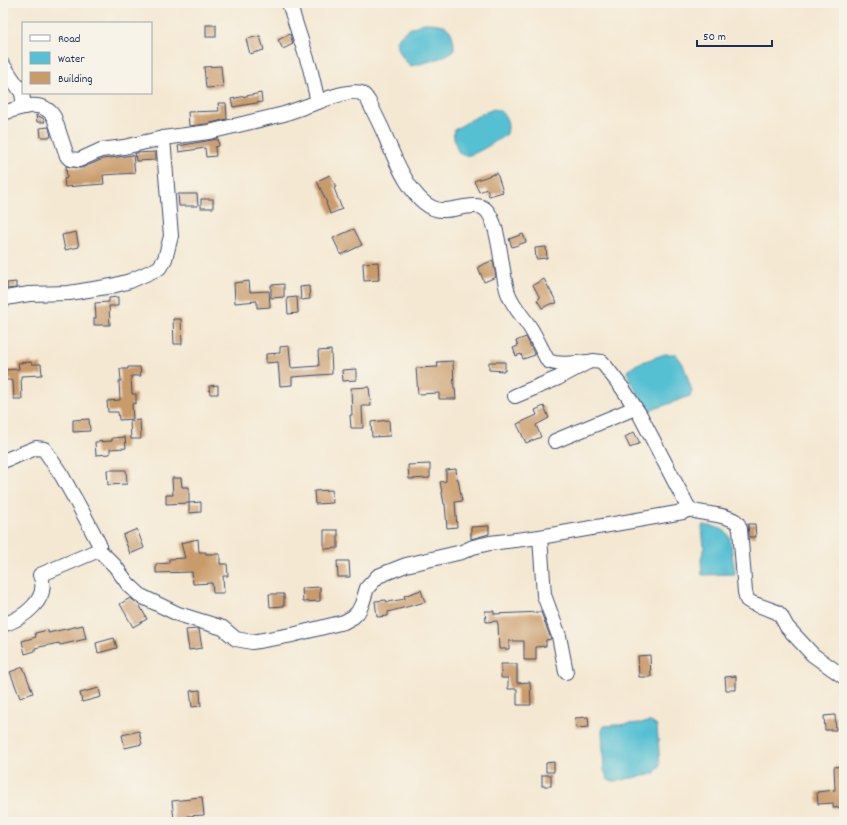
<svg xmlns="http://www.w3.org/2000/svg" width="847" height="825" font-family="Dekko,sans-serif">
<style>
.water{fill:#57c0d3;stroke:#397898}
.building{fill:#ca9b6a}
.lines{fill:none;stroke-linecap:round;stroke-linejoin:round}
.minor-casing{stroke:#3c4b6f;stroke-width:16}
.minor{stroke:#fff;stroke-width:14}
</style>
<rect width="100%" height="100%" fill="#f7f3e8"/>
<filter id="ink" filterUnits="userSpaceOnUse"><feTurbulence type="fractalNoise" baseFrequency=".025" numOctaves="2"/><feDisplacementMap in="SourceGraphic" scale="8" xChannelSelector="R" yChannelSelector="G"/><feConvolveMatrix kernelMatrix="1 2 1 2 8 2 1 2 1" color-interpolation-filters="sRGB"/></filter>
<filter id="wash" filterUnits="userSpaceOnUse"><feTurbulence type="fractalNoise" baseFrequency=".012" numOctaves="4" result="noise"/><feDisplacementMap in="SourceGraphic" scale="16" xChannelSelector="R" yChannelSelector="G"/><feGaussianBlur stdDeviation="0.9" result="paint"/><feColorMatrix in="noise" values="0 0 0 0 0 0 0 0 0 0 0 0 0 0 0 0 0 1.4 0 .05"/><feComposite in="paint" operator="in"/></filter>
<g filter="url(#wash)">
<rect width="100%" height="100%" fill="#f4e8d2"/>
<g class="water">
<path d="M424,23C444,23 454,26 454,49C444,60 426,62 411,66C402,59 399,52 396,41C403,30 413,27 424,23Z"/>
<path d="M494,109C506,111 510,123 507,134C499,139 471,159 463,155C458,154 457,149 456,145C454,140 453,136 454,130L481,114Z"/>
<polygon points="665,354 676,354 683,364 692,391 690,396 649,411 630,381 627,371 637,364"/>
<path d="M704,525C728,529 730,531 732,555C733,561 735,568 735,574L702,575L701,559L704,548L702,526Z"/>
<polygon points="651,722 657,726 660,765 654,774 615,781 608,780 604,770 602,731 604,726"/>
</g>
<g id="blocks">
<g class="building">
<rect x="206" y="25" width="10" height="12"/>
<polygon points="290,34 293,44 283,49 278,40"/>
<polygon points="260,36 264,50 250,54 246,39"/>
<polygon points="221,66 223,87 206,88 204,67"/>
<polygon points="261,93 262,102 233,107 231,99"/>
<polygon points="218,103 226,103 227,119 207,124 189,126 188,112 219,111"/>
<polygon points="36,115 43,118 45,122 37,122"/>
<polygon points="49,127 51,137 41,137 40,128"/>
<polygon points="218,139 219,146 215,147 216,156 206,157 205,148 179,152 178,146"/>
<polygon points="156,152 156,160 136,161 135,153"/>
<polygon points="133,155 135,173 103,175 104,184 65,187 64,179 67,178 66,166 78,168 82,168 103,159"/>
<polygon points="497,173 503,192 489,196 487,189 479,192 474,181"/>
<polygon points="330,175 336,187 334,188 342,209 330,214 326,203 327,203 317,181"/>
<polygon points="178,194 197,194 198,206 179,206"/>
<rect x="201" y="199" width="12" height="9"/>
<polygon points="354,229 362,245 341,255 333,238"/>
<polygon points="76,232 79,247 65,250 62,235"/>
<polygon points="523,234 526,242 512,247 509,239"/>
<polygon points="546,247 547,258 536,259 535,248"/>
<polygon points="493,260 496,277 484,282 478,267"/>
<polygon points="378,262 379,280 364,281 363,263"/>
<polygon points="544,279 557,303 550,304 542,308 537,300 540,298 533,285"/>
<polygon points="249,281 250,292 269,291 270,307 257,308 257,301 235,303 234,283"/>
<polygon points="16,282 16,288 7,289 7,283"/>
<polygon points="284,284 284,297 271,298 271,285"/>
<polygon points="309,286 310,299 301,300 300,287"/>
<polygon points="118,297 118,306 109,306 110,325 94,325 94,318 96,318 95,303 109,302 109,298"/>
<polygon points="297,297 298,313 288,314 287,298"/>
<polygon points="173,319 181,319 182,344 174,344"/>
<polygon points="526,337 535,355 523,359 521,354 516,356 513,348 518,346 516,341"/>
<polygon points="289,346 291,368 319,366 318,351 331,350 332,374 292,377 292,385 280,386 278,362 266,363 266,354 280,353 280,347"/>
<polygon points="453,361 454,388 455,388 456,399 439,399 439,393 418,394 416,368 438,367 437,362"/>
<polygon points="31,362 32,364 41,364 42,375 21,376 22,399 14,399 13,381 11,381 11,380 3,380 3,370 19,369 18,363"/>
<polygon points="489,362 505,362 505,371 489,370"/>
<polygon points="128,367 140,367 141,376 131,376 132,394 136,394 136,403 132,404 133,419 119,420 118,412 108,412 107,401 120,400 119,381 121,381 120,369 128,369"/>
<polygon points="356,369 356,380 343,381 342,370"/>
<polygon points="218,385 218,394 210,394 209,386"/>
<polygon points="369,387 371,406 362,406 363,428 351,428 350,415 352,415 351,388"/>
<polygon points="544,406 549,418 536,425 541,437 526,443 517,424 537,415 535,410"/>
<polygon points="89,419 90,431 73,432 73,420"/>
<polygon points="140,420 141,439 131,439 130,421"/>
<polygon points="389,420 390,436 372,437 371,422"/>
<polygon points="634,432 640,443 630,448 625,437"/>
<polygon points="125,437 126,448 110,449 110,454 96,455 95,442 112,441 112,438"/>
<polygon points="430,464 430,478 409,479 408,465"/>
<polygon points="456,469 457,479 458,479 462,501 455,502 457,527 447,528 445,504 444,504 440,482 446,481 446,470"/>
<polygon points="107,470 126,470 127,484 108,485"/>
<polygon points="172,478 181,478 182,487 189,487 189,503 166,504 166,495 173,495"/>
<polygon points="332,490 333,503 315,504 314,491"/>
<polygon points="201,502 201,512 189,513 189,503"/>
<polygon points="748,524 755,524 756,537 749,537"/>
<polygon points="489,526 489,534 471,539 471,527"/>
<polygon points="137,529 144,548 130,554 123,535"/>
<polygon points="324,530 338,530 338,548 324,549"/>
<polygon points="198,539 199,552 206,552 206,554 220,554 220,564 227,564 228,576 223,576 224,593 213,593 212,583 193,584 192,572 156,573 156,564 169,563 169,559 185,558 181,543"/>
<polygon points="337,561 349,561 350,577 338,577"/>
<polygon points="320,587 320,601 303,602 302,588"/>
<polygon points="421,590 425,602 388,612 388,616 377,617 375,601 386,600 387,602 405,599 404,596"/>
<polygon points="269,594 284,594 284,606 270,607"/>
<polygon points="130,598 139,604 147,619 133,627 120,604"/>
<polygon points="485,611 494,611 494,614 541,612 551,639 546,640 546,646 536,647 536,660 524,660 524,641 509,641 509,649 499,649 498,624 497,621 486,622"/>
<polygon points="83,625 86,639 60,645 59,643 35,648 35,651 25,654 22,641 36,637 35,633 48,630 48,633"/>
<polygon points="196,629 199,629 202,648 189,650 186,630"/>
<polygon points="114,638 117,648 98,653 96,643"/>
<polygon points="650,655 651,677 639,677 638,656"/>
<polygon points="501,664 517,664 517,683 530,682 531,705 517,705 517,689 508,689 508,678 501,678"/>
<polygon points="23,667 33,693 20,698 10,672"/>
<polygon points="736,676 736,690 726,690 725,677"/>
<polygon points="99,688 101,697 82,702 80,693"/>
<polygon points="200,690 201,706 192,707 190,691"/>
<polygon points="835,715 836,730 825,730 824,716"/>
<polygon points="588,717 589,727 576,728 575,718"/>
<polygon points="139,731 142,744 125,748 122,735"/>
<polygon points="554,762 554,772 546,772 546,763"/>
<polygon points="844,766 844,807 833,808 833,803 818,804 817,792 835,790 834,767"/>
<rect x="542" y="775" width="9" height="11"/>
<polygon points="202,797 204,815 187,816 187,819 174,820 172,801 191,799 190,798"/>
</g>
</g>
</g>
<g filter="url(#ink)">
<use href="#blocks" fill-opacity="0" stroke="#3c4b6f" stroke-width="1"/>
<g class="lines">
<g class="minor-casing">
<g id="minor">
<path d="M289,3L310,68L318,102C328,98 351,89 361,93C365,95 367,99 369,102C374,112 379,122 384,133C393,155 413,208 441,210C454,211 476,201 485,209C500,221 501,274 508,293C513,307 523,316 531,329C537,339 542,350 548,361C561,366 574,363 588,362"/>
<polyline points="3,65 22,93 24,107"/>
<path d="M3,113C20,108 42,98 54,117L67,156L70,159L79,160L101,150L124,147L163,138L209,132L284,114L318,102"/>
<polyline points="3,301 6,298 29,294 69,293 112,286 130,281 159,268 165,259 171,236 163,138"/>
<polyline points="515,396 558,378 588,362 593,361 602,362 623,389 640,415 689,509"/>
<polyline points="555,441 635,408"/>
<polyline points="3,461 36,448 44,449 62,476 84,515 99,544 99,550"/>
<polyline points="540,537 544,595 559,636 566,672"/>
<path d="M3,625C23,618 51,599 40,575L99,550L115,566L128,584L141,596L178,614L223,628L236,639L252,642L292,635L344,622L353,617L358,612L362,604L367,588L378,576L406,565L462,552L473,547L490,543L540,537L683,512L689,509C702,515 723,513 735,521C738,522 739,526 740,529L745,592L747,600L752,603L777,612L781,616L787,627L813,655L844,677"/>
</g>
</g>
<use href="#minor" class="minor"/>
</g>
</g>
<rect width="847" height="825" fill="none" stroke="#f7f3e8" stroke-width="16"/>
<rect x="22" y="22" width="130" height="72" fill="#f7f3e8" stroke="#9fa5b1"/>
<rect x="30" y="35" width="20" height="6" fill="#ffffff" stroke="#9fa5b1"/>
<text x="58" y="42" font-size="12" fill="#1b2f5e">Road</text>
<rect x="30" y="52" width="20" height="12" fill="#57c0d3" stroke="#9fa5b1"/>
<text x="58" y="62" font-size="12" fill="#1b2f5e">Water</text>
<rect x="30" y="72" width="20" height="12" fill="#ca9b6a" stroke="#9fa5b1"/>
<text x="58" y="82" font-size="12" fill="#1b2f5e">Building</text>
<path d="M697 40v6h75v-6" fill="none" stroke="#1b2f5e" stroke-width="2"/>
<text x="703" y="40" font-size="12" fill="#1b2f5e" stroke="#f7f3e8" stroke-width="3" paint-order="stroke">50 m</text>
</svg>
